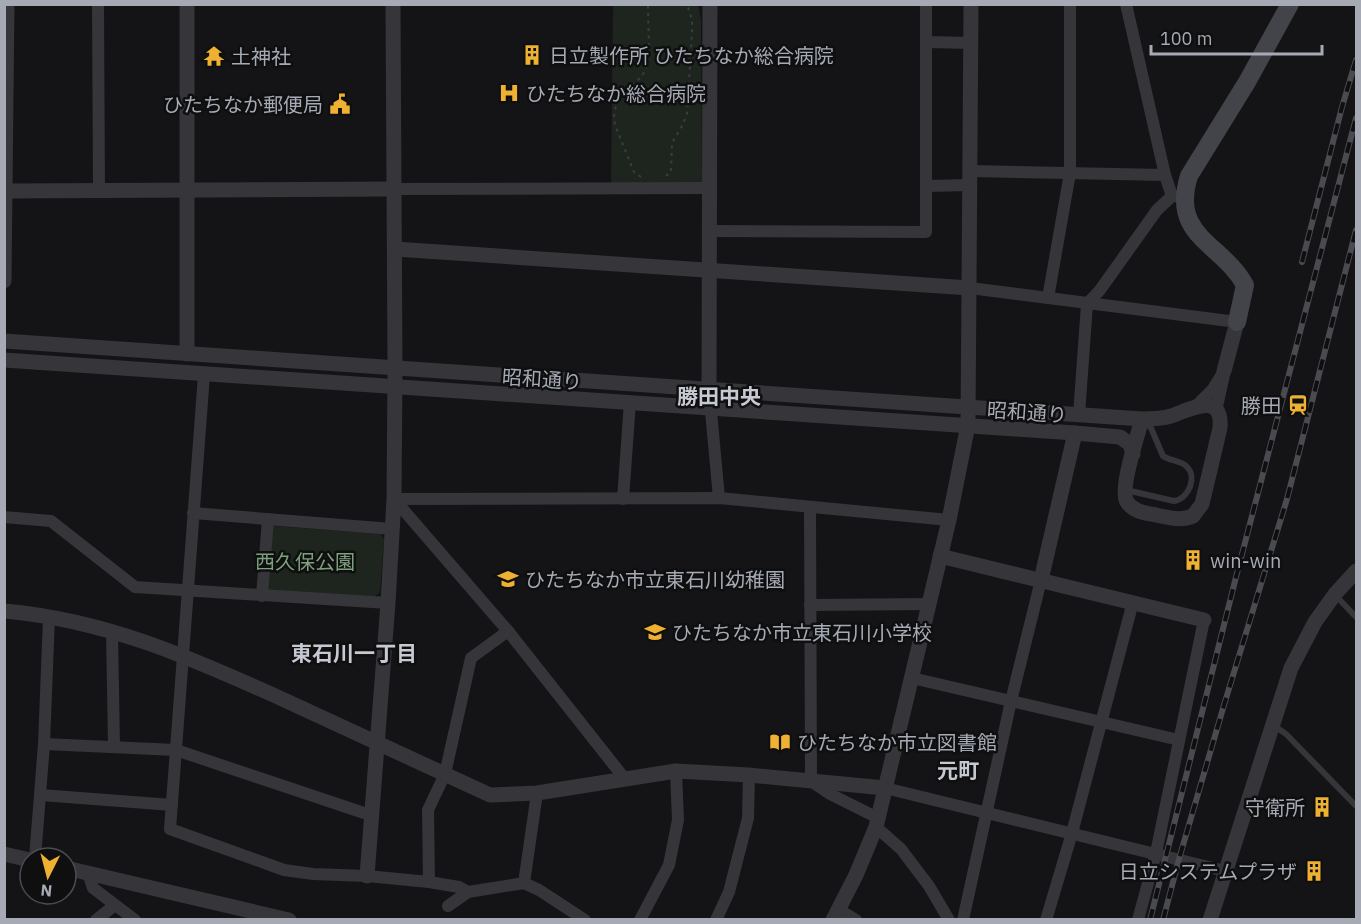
<svg xmlns="http://www.w3.org/2000/svg" width="1361" height="924" font-family="'IBM Plex Sans','Noto Sans JP',sans-serif">
<style>
.green{fill:#1e251f}
.lines{fill:none;stroke-linecap:round;stroke-linejoin:round}
.path{stroke:#3b3c41;stroke-width:2;stroke-dasharray:3 4.5;stroke-linecap:butt}
.service{stroke:#35353a;stroke-width:6}
.minor{stroke:#35353a;stroke-width:12}
.tertiary{stroke:#35353a;stroke-width:15}
.secondary{stroke:#43444a;stroke-width:18}
.rail-casing{stroke:#4a4b51;stroke-width:6}
.rail{stroke:#0f0f10;stroke-width:4;stroke-dasharray:11;stroke-linecap:butt}
.labels{text-anchor:middle;dominant-baseline:central;stroke-width:5;stroke-linejoin:round;paint-order:stroke}
.poi-label{font-size:20px;fill:#a5aab5;stroke:#0f0f10;text-anchor:start}
.street-label{font-size:20px;fill:#a5aab5;stroke:#0f0f10}
.park-label{font-size:20px;fill:#7da07f;stroke:#0f0f10}
.neighbourhood-label{font-size:21px;font-weight:bold;fill:#c6c9d1;stroke:#0f0f10}
</style>
<rect width="100%" height="100%" fill="#141315"/>
<g class="green">
<polygon points="613,5 698,5 701,19 702,181 700,186 611,184"/>
<polygon points="273,526 380,534 384,539 380,592 374,597 268,591"/>
</g>
<g class="lines">
<g class="path">
<polyline points="666,176 671,172 672,143 682,126 687,114 692,32 692,20 687,4"/>
<polyline points="641,177 634,172 615,125 614,116 616,105 620,98 641,77 646,69 649,55 648,4"/>
</g>
<g class="service">
<path d="M1126,490L1174,501C1189,499 1198,476 1186,466C1180,460 1170,461 1163,456L1151,428L1145,422"/>
<polyline points="1336,596 1356,617"/>
<polyline points="1273,725 1286,734 1356,806"/>
</g>
<g class="minor">
<polyline points="98,4 99,190"/>
<polyline points="1126,4 1165,175 1172,196"/>
<polyline points="927,42 972,43"/>
<polyline points="971,171 1165,175"/>
<polyline points="926,186 971,185"/>
<polyline points="393,189 709,188"/>
<polyline points="709,231 926,232 926,4"/>
<polyline points="970,288 1237,322"/>
<polyline points="1048,298 1070,173 1070,4"/>
<polyline points="204,375 170,829 284,870 313,874 367,876 429,882 459,887 468,892"/>
<polyline points="709,390 719,498"/>
<polyline points="1197,405 1213,389 1224,371"/>
<polyline points="1216,411 1224,375"/>
<polyline points="1079,415 1087,304 1100,290 1157,210 1172,196 1184,197"/>
<polyline points="394,499 719,498 949,520"/>
<polyline points="394,499 508,631 625,779"/>
<polyline points="623,499 630,402"/>
<polyline points="810,507 811,781 830,794 878,818"/>
<polyline points="193,513 392,529"/>
<polyline points="4,517 51,521 135,587 388,603"/>
<polyline points="262,596 268,519"/>
<polyline points="810,605 929,604"/>
<polyline points="112,631 114,747"/>
<polyline points="912,678 1179,740"/>
<polyline points="44,744 176,750 373,816"/>
<polyline points="885,788 1225,871"/>
<polyline points="41,795 172,805"/>
<polyline points="876,827 901,849 929,886 949,920"/>
<polyline points="35,858 44,744 49,617"/>
<polyline points="88,873 93,888 135,920"/>
<polyline points="429,882 428,810 445,774 471,658 508,631"/>
<polyline points="524,883 537,793"/>
<polyline points="448,906 468,892 524,883 539,890 585,920"/>
<polyline points="838,909 856,920"/>
<polyline points="96,920 115,905"/>
<polyline points="640,920 669,865 678,820 676,771"/>
<polyline points="716,920 729,892 748,818 749,775"/>
<polyline points="963,920 1011,701 1041,580"/>
<polyline points="1046,920 1072,833 1133,602"/>
<polyline points="1138,920 1156,853 1204,620"/>
</g>
<g class="tertiary">
<polyline points="187,4 187,354"/>
<polyline points="4,191 393,189"/>
<polyline points="395,249 970,288"/>
<polyline points="4,281 7,4"/>
<path d="M4,341L1142,419C1152,419 1161,419 1171,416C1189,410 1223,390 1220,428L1202,504L1193,516C1181,521 1169,518 1156,515C1145,513 1134,512 1127,502C1119,489 1138,435 1142,419"/>
<polyline points="4,360 1075,433 1120,437 1130,444 1133,454"/>
<polyline points="1224,371 1237,322"/>
<polyline points="709,390 710,4"/>
<polyline points="940,556 1204,620"/>
<polyline points="1041,580 1075,433"/>
<path d="M4,611C106,620 189,657 280,698C350,730 420,762 490,795L537,793L676,771L749,775L885,788"/>
<polyline points="4,854 30,860"/>
<polyline points="66,868 289,920"/>
<polyline points="367,876 388,603 394,499 395,369 393,4"/>
<polyline points="833,920 856,875 876,827 949,520 968,425 971,4"/>
<polyline points="1210,920 1291,668 1315,622 1335,594 1356,571"/>
</g>
<path class="secondary" d="M1237,322L1245,285C1222,243 1170,237 1189,176L1247,82L1290,4"/>
<g class="rail-casing">
<g id="rail">
<polyline points="1302,262 1342,107 1356,60"/>
<polyline points="1150,920 1236,577 1356,118"/>
<polyline points="1163,920 1179,859 1224,705 1287,499 1356,230"/>
</g>
</g>
<use href="#rail" class="rail"/>
</g>
<defs>
<g id="building-bare" transform="scale(1.62)"><path d="M-4-6H4V6H1V3H-1V6H-4ZM-2.5-4.3h1.7v1.8h-1.7ZM.8-4.3h1.7v1.8H.8ZM-2.5-1h1.7V.8h-1.7ZM.8-1h1.7V.8H.8Z" fill="#eeb132" stroke="#0f0f10" stroke-width="2.5" paint-order="stroke"/></g>
<g id="temple-bare" transform="scale(1.62)"><path d="M0-6L5-2H3V0L6.5 2.5H4V6H1.5V3h-3V6H-4V2.5H-6.5L-3 0V-2H-5Z" fill="#eeb132" stroke="#0f0f10" stroke-width="2.5" paint-order="stroke"/></g>
<g id="hospital-bare" transform="scale(1.62)"><path d="M-5-5h3v3.5h4V-5h3V5h-3V1.5h-4V5h-3Z" fill="#eeb132" stroke="#0f0f10" stroke-width="2.5" paint-order="stroke"/></g>
<g id="civic-bare" transform="scale(1.62)"><path d="M-.6-6.5H3V-4.5H.6V-3L4-1V1h2V6H-6V1h2V-1L-.6-3ZM-1.2 2.5V6h2.4V2.5Z" fill="#eeb132" stroke="#0f0f10" stroke-width="2.5" paint-order="stroke"/></g>
<g id="station-bare" transform="scale(1.62)"><path d="M-3-6H3Q5-6 5-4V2Q5 4 3 4L4.5 6H3L1.5 4h-3L-3 6H-4.5L-3 4Q-5 4-5 2V-4Q-5-6-3-6ZM-3.5-4v3h7v-3ZM-3.5 1v1.5H-2V1ZM2 1v1.5H3.5V1Z" fill="#eeb132" stroke="#0f0f10" stroke-width="2.5" paint-order="stroke"/></g>
<g id="school-bare" transform="scale(1.62)"><path d="M0-5L7-2L0 1L-7-2ZM-4 1L0 2.5L4 1V4Q0 6-4 4Z" fill="#eeb132" stroke="#0f0f10" stroke-width="2.5" paint-order="stroke"/></g>
<g id="library-bare" transform="scale(1.62)"><path d="M-6-4Q-3-5.5-.7-3.5V5Q-3 3-6 4ZM6-4Q3-5.5 .7-3.5V5Q3 3 6 4Z" fill="#eeb132" stroke="#0f0f10" stroke-width="2.5" paint-order="stroke"/></g>
</defs>
<g fill-rule="evenodd">
<use href="#building-bare" x="532" y="55"/>
<use href="#temple-bare" x="214" y="56"/>
<use href="#hospital-bare" x="509" y="93"/>
<use href="#civic-bare" x="340" y="104"/>
<use href="#station-bare" x="1298" y="405"/>
<use href="#building-bare" x="1193" y="560"/>
<use href="#school-bare" x="508" y="579"/>
<use href="#school-bare" x="655" y="632"/>
<use href="#library-bare" x="780" y="742"/>
<use href="#building-bare" x="1322" y="807"/>
<use href="#building-bare" x="1314" y="871"/>
</g>
<g class="labels">
<g class="poi-label">
<text x="549" y="55">日立製作所 ひたちなか総合病院</text>
<text x="231" y="56">土神社</text>
<text x="526" y="93">ひたちなか総合病院</text>
<text x="323" y="104" text-anchor="end">ひたちなか郵便局</text>
<text x="1281" y="405" text-anchor="end">勝田</text>
<text x="1210" y="560">win-win</text>
<text x="525" y="579">ひたちなか市立東石川幼稚園</text>
<text x="672" y="632">ひたちなか市立東石川小学校</text>
<text x="797" y="742">ひたちなか市立図書館</text>
<text x="1305" y="807" text-anchor="end">守衛所</text>
<text x="1297" y="871" text-anchor="end">日立システムプラザ</text>
</g>
<g class="street-label">
<text transform="translate(542 379) rotate(4)">昭和通り</text>
<text transform="translate(1027 412) rotate(4)">昭和通り</text>
</g>
<g class="park-label">
<text x="305" y="561">西久保公園</text>
</g>
<g class="neighbourhood-label">
<text x="719" y="396">勝田中央</text>
<text x="354" y="653">東石川一丁目</text>
<text x="958" y="770">元町</text>
</g>
</g>
<rect width="1361" height="924" fill="none" stroke="#a5aab5" stroke-width="12"/>
<g transform="translate(48 876) rotate(186)"><circle r="28" fill="#0f0f10" stroke="#4b4d52" stroke-width="1.5"/>
<path d="M0-4.5L10 22L0 15L-10 22Z" fill="#eeb132"/>
<text y="-9" font-size="16" font-weight="bold" text-anchor="middle" fill="#a5aab5">N</text>
</g>
<path d="M1151 45v9h171v-9" fill="none" stroke="#a5aab5" stroke-width="3"/>
<text x="1160" y="45" font-size="18" fill="#a5aab5" stroke="#0f0f10" stroke-width="4.5" paint-order="stroke">100 m</text>
</svg>
